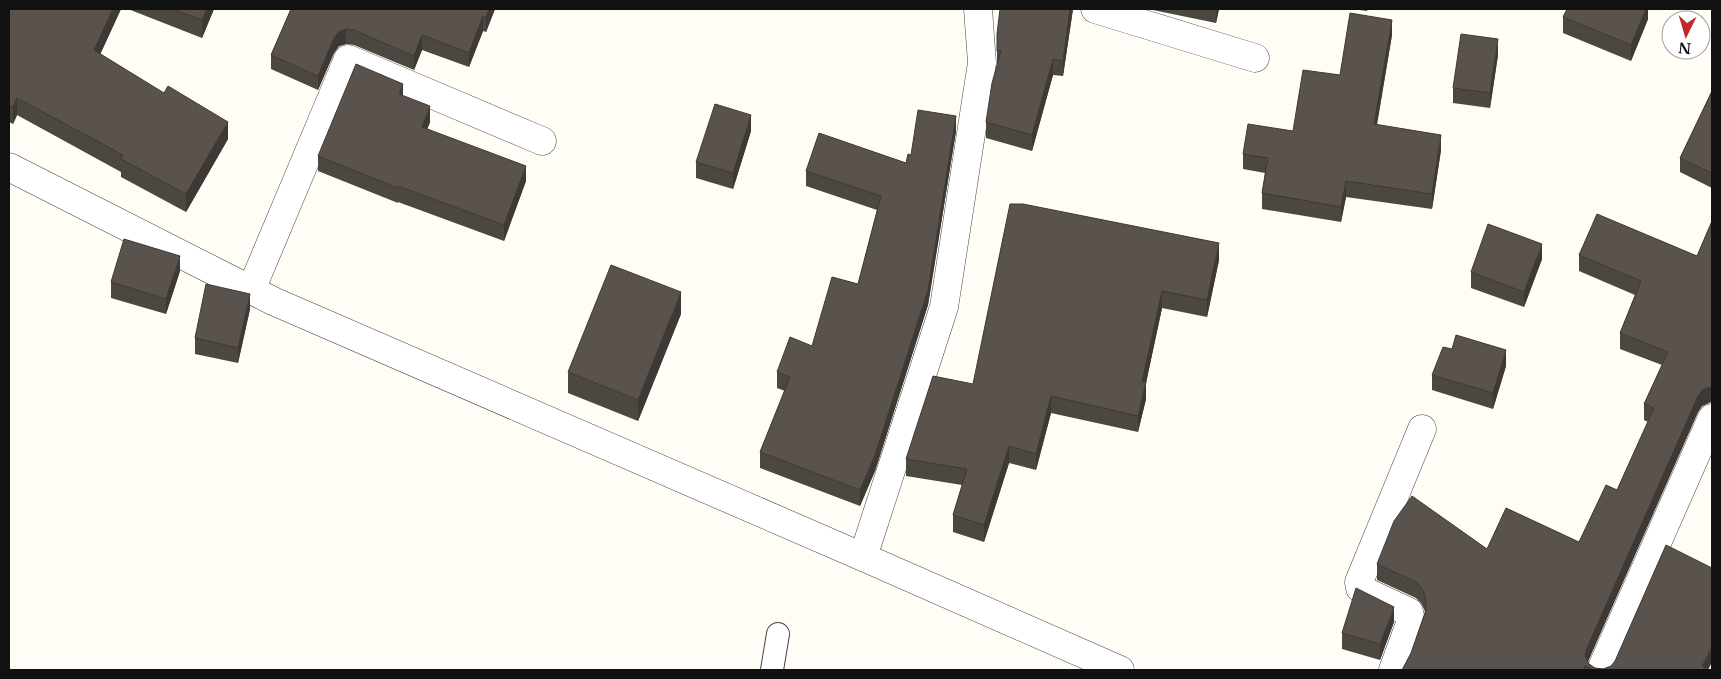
<svg xmlns="http://www.w3.org/2000/svg" width="1721" height="679" font-family="'Libre Baskerville',serif">
<style>
.lines{fill:none;stroke-linecap:round;stroke-linejoin:round}
.service-casing{stroke:#444;stroke-width:24}
.minor-casing{stroke:#444;stroke-width:29}
.service{stroke:#fff;stroke-width:22}
.minor{stroke:#fff;stroke-width:28}
.wall{fill:#4d4742}
.shaded-wall{fill:#3f3936}
.building{fill:#5a524d;stroke:#3f3936}
</style>
<rect width="100%" height="100%" fill="#fffdf5"/>
<g class="lines">
<g class="service-casing">
<polyline id="service" points="772,670 778,634"/>
</g>
<g class="minor-casing">
<g id="minor">
<polyline points="1095,9 1255,58"/>
<polyline points="9,167 273,301 863,557 1120,670"/>
<polyline points="251,290 348,59 542,141"/>
<polyline points="863,557 944,307 982,63 978,9"/>
<polyline points="1393,670 1411,621 1409,612 1366,592 1360,588 1359,582 1422,429"/>
<polyline points="1601,670 1712,418"/>
</g>
</g>
<use href="#service" class="service"/>
<use href="#minor" class="minor"/>
</g>
<g class="wall">
<polygon points="9,9 121,9 100,54 228,139 186,212 121,177 121,172 17,115 13,124 9,122"/>
<polygon points="128,9 214,9 202,38"/>
<polygon points="291,9 495,9 486,32 483,31 469,67 422,50 414,70 354,45 346,44 339,46 334,53 318,90 271,69 271,55"/>
<polygon points="1073,9 1063,76 1053,75 1032,151 986,138 986,122 997,65 997,34"/>
<polygon points="1148,9 1219,9 1216,23"/>
<polygon points="1352,9 1368,9 1367,11"/>
<polygon points="1648,9 1648,19 1631,61 1563,33 1563,17"/>
<polygon points="1392,35 1377,125 1441,150 1432,209 1346,197 1341,222 1262,209 1262,193 1265,173 1243,169 1243,154 1293,131 1340,75"/>
<polygon points="1498,55 1490,108 1453,103 1453,88"/>
<polygon points="1712,91 1712,188 1680,172 1680,158"/>
<polygon points="403,96 430,122 427,129 526,181 504,241 398,202 398,203 318,171 318,156"/>
<polygon points="751,131 733,189 696,178 696,162"/>
<polygon points="956,131 928,305 875,471 860,506 760,468 760,452 785,391 777,388 777,372 812,346 858,284 877,210 806,186 806,171 906,163 911,155"/>
<polygon points="1712,221 1712,403 1711,402 1702,406 1698,412 1588,661 1589,664 1595,668 1603,669 1708,670 1402,670 1411,653 1425,612 1424,609 1421,603 1416,598 1377,580 1377,564 1487,549 1579,542 1617,490 1648,422 1644,420 1644,404 1662,365 1620,349 1620,333 1635,295 1579,271 1579,255 1697,256"/>
<polygon points="1542,259 1524,307 1471,288 1471,272"/>
<polygon points="1219,260 1207,317 1162,308 1146,383 1146,399 1138,432 1051,413 1036,470 1009,463 984,542 953,532 953,515 962,485 906,476 906,459 973,384"/>
<polygon points="180,271 166,314 111,298 111,282"/>
<polygon points="250,309 238,363 195,354 195,338"/>
<polygon points="681,314 638,421 568,393 568,372"/>
<polygon points="1506,366 1493,409 1432,390 1432,375"/>
<polygon points="1394,622 1380,660 1342,649 1342,633"/>
</g>
<g class="shaded-wall">
<polygon points="113,9 121,9 94,68 94,50"/>
<polygon points="207,9 214,9 202,38 202,20"/>
<polygon points="489,9 495,9 486,32 486,18"/>
<polygon points="1070,9 1073,9 1063,76 1063,61"/>
<polygon points="1216,9 1219,9 1216,23"/>
<polygon points="1646,9 1648,9 1648,19 1631,61 1631,45"/>
<polygon points="483,16 483,31 469,67 469,53"/>
<polygon points="1392,20 1392,35 1374,140 1374,124"/>
<polygon points="346,29 346,44 339,46 334,53 318,90 318,76 334,38 339,32"/>
<polygon points="422,35 422,50 414,70 414,56"/>
<polygon points="1498,39 1498,55 1490,108 1490,93"/>
<polygon points="1053,59 1053,75 1032,151 1032,135"/>
<polygon points="403,84 403,99 399,94"/>
<polygon points="17,98 17,115 13,124 13,107"/>
<polygon points="430,106 430,122 422,143 422,127"/>
<polygon points="751,115 751,131 733,189 733,173"/>
<polygon points="956,116 956,131 928,305 875,471 860,506 860,490"/>
<polygon points="228,122 228,139 186,212 186,194"/>
<polygon points="1441,135 1441,150 1432,209 1432,194"/>
<polygon points="526,166 526,181 504,241 504,225"/>
<polygon points="1346,181 1346,197 1341,222 1341,207"/>
<polygon points="1219,243 1219,260 1207,317 1207,300"/>
<polygon points="1542,244 1542,259 1524,307 1524,292"/>
<polygon points="180,256 180,271 166,314 166,299"/>
<polygon points="1162,291 1162,308 1146,383 1146,399 1138,432 1138,416 1142,382"/>
<polygon points="681,292 681,314 638,421 638,400"/>
<polygon points="250,294 250,309 238,363 238,348"/>
<polygon points="1506,350 1506,366 1493,409 1493,393"/>
<polygon points="1711,387 1711,402 1702,406 1698,412 1587,664 1585,655 1587,648 1698,396 1702,390"/>
<polygon points="1051,396 1051,413 1036,470 1036,454"/>
<polygon points="1009,446 1009,463 984,542 984,525"/>
<polygon points="1394,607 1394,622 1380,660 1380,644"/>
<polygon points="1712,646 1712,662 1708,670 1702,670 1702,666"/>
</g>
<g class="building">
<polygon points="9,9 113,9 94,50 164,93 168,86 228,122 186,194 121,159 123,155 17,98 13,107 9,105"/>
<polygon points="173,9 207,9 202,20"/>
<polygon points="291,9 489,9 486,18 483,16 469,53 422,35 414,56 354,30 346,29 339,32 334,38 318,76 271,55"/>
<polygon points="1000,9 1070,9 1063,61 1053,59 1032,135 986,122 992,83 1001,51 997,51 997,34"/>
<polygon points="1567,9 1646,9 1631,45 1563,17"/>
<polygon points="1350,13 1392,20 1374,124 1441,135 1432,194 1346,181 1341,207 1262,193 1268,158 1243,154 1248,124 1293,131 1303,70 1340,75"/>
<polygon points="1461,34 1498,39 1490,93 1453,88"/>
<polygon points="356,64 403,84 399,94 430,106 422,127 526,166 504,225 398,186 398,188 318,156"/>
<polygon points="1712,91 1712,173 1680,158"/>
<polygon points="715,104 751,115 733,173 696,162"/>
<polygon points="918,110 956,116 928,290 875,455 860,490 760,452 790,377 777,372 790,337 812,346 832,277 858,284 881,196 806,171 819,133 906,163 908,154 911,155"/>
<polygon points="1010,204 1023,204 1219,243 1207,300 1162,291 1142,382 1146,382 1138,416 1051,396 1036,454 1009,446 984,525 953,515 967,469 906,459 933,376 973,384"/>
<polygon points="1597,214 1697,256 1712,221 1712,387 1711,387 1702,390 1698,396 1587,648 1585,655 1589,664 1595,668 1603,669 1611,666 1615,661 1666,545 1712,568 1712,646 1702,666 1706,668 1705,670 1593,670 1585,666 1583,670 1402,670 1411,653 1426,610 1426,602 1424,593 1421,587 1416,582 1377,564 1394,521 1412,496 1487,549 1506,508 1579,542 1606,485 1617,490 1654,408 1644,404 1668,352 1620,333 1641,281 1579,255"/>
<polygon points="1488,224 1542,244 1524,292 1471,272"/>
<polygon points="124,239 180,256 166,299 111,282"/>
<polygon points="611,265 681,292 638,400 568,372"/>
<polygon points="206,284 250,294 238,348 195,338"/>
<polygon points="1456,335 1506,350 1493,393 1432,375 1443,347 1452,349"/>
<polygon points="1356,588 1394,607 1380,644 1342,633"/>
</g>
<rect width="1721" height="679" fill="none" stroke="#111111" stroke-width="20"/>
<g transform="translate(1686 35) rotate(185)"><circle r="24" fill="#ffffff" stroke="#a0a0a0"/>
<path d="M0-4L9 19L0 12L-9 19Z" fill="#c4262e"/>
<text y="-8" font-size="14" font-weight="bold" text-anchor="middle" fill="#111111">N</text>
</g>
</svg>
